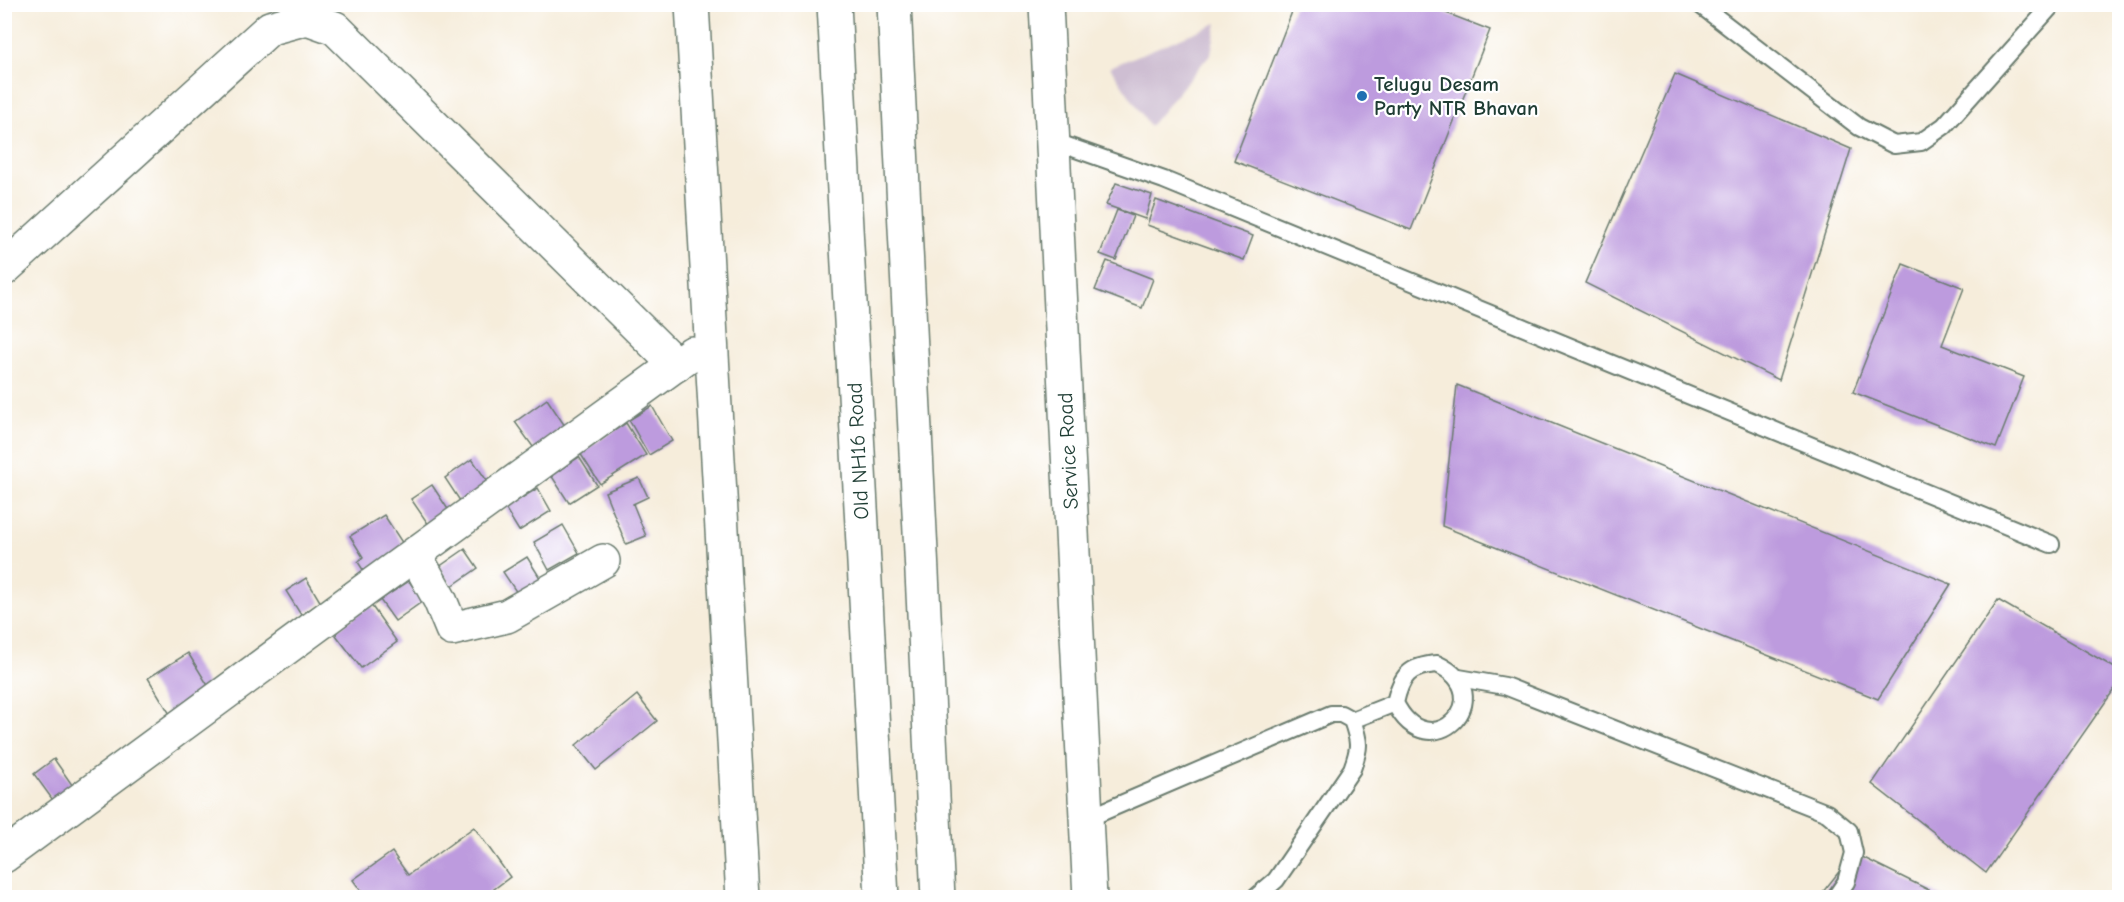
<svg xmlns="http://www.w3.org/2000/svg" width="2124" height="902" font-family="'Comic Neue',sans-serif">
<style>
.industrial{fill:#cebed2}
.building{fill:#bd9bde}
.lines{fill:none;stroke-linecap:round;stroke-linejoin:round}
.lane-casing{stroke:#6a7b6e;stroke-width:20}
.street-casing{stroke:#6a7b6e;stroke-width:36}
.secondary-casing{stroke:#6a7b6e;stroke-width:36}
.primary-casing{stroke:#6a7b6e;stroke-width:36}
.lane{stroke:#fff;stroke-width:16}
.street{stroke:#fff;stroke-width:33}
.secondary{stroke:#fff;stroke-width:33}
.primary{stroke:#fff;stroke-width:33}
.poi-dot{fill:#1f6fb2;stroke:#fff;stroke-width:2}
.labels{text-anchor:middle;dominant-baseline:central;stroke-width:4.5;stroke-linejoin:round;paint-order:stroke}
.poi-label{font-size:21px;font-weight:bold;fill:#1f3d34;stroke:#fff;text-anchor:start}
.street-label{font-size:21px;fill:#1f3d34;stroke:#fff}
</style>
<rect width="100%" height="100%" fill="#fff"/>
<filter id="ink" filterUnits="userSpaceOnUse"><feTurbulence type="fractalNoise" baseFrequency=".0167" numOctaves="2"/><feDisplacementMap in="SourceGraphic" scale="12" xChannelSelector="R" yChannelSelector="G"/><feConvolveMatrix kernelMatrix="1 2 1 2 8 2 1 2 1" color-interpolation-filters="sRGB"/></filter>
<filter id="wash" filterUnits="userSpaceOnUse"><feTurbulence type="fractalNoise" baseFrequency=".008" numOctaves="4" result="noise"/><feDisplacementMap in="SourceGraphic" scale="24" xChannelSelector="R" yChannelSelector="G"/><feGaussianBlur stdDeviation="1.35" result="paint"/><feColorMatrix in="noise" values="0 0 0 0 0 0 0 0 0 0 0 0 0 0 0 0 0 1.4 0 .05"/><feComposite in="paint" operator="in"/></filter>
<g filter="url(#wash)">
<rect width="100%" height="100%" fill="#f6eddb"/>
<polygon class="industrial" points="1217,23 1211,53 1150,126 1110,67"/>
<g id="blocks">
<g class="building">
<polygon points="1295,4 1423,4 1490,30 1411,230 1234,161"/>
<polygon points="1675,74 1851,149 1779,380 1585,283"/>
<polygon points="1116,183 1152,195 1145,219 1106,205"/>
<polygon points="1156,200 1253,236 1244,260 1147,225"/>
<polygon points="1117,210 1133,216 1116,260 1100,254"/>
<polygon points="1107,261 1153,279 1142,308 1095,290"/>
<polygon points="1903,264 1964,288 1942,345 2024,377 1996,448 1853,392"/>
<polygon points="1457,385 1951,584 1878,699 1442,526"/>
<polygon points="547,399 567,429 536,451 515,422"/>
<polygon points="652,406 672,441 649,455 629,420"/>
<polygon points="626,423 646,455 600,484 580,453"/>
<polygon points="579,457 597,485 569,503 551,475"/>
<polygon points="472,459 494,491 466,510 445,478"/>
<polygon points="639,478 648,497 633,504 646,536 626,544 605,492"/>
<polygon points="432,485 453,517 433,531 411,499"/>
<polygon points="538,488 551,511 519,531 505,508"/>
<polygon points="384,515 405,547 365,573 358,562 363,557 350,536"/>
<polygon points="563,525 579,553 549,570 534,542"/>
<polygon points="465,549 478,568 452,586 439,567"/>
<polygon points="527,557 542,581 519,596 503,572"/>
<polygon points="306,578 321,603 301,615 286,591"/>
<polygon points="409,581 423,601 395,621 380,600"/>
<polygon points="1998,600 2120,671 2120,681 1986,873 1872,784"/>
<polygon points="371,605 397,642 361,668 336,635 338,629"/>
<polygon points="188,653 212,692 171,716 148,678"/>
<polygon points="637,695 657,721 596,770 576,745"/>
<polygon points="54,759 75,789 55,803 34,774"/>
<polygon points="474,827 510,877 482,898 366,898 353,880 392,852 408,875"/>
<polygon points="1854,853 1945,898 1818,898"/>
</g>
</g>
</g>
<g filter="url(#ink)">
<use href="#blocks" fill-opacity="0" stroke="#6a7b6e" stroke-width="1.5"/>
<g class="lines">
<g class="lane-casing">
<g id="lane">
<polyline points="1699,4 1859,127 1894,145 1921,142 1944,126 2053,4"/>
<polyline points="1053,141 1164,180 2051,544"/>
<path d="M1437,664C1504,695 1429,772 1395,703C1401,676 1409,666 1437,664Z"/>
<polyline points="1459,678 1505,686 1827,813 1849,831 1854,853 1846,882 1835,898"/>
<polyline points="1352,720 1395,703"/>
<path d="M1086,819L1331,714H1341L1352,720C1360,743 1360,747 1352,769L1276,880L1255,898"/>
</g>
</g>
<g class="street-casing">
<g id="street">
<polyline points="4,269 270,28 307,18 335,28 676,365"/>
<polyline points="415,555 440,600 452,629 507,616 603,561"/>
<polyline points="4,856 365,590 692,353"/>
</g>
</g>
<g class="secondary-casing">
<g id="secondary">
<polyline points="692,4 743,898"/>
<polyline points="1046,4 1090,898"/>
</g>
</g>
<g class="primary-casing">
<g id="primary">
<polyline points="834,4 882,898"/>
<polyline points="894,4 938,898"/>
</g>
</g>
<use href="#lane" class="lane"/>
<use href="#street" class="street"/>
<use href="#secondary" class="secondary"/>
<use href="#primary" class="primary"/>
</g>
</g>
<circle class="poi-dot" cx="1362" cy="96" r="6"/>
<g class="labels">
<g class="poi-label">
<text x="1374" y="84">Telugu Desam<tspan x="1374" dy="24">Party NTR Bhavan</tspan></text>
</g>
<g class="street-label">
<text transform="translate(858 451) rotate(-93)">Old NH16 Road</text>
<text transform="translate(1068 451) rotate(-93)">Service Road</text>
</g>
</g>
<rect width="2124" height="902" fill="none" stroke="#fff" stroke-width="24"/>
</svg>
